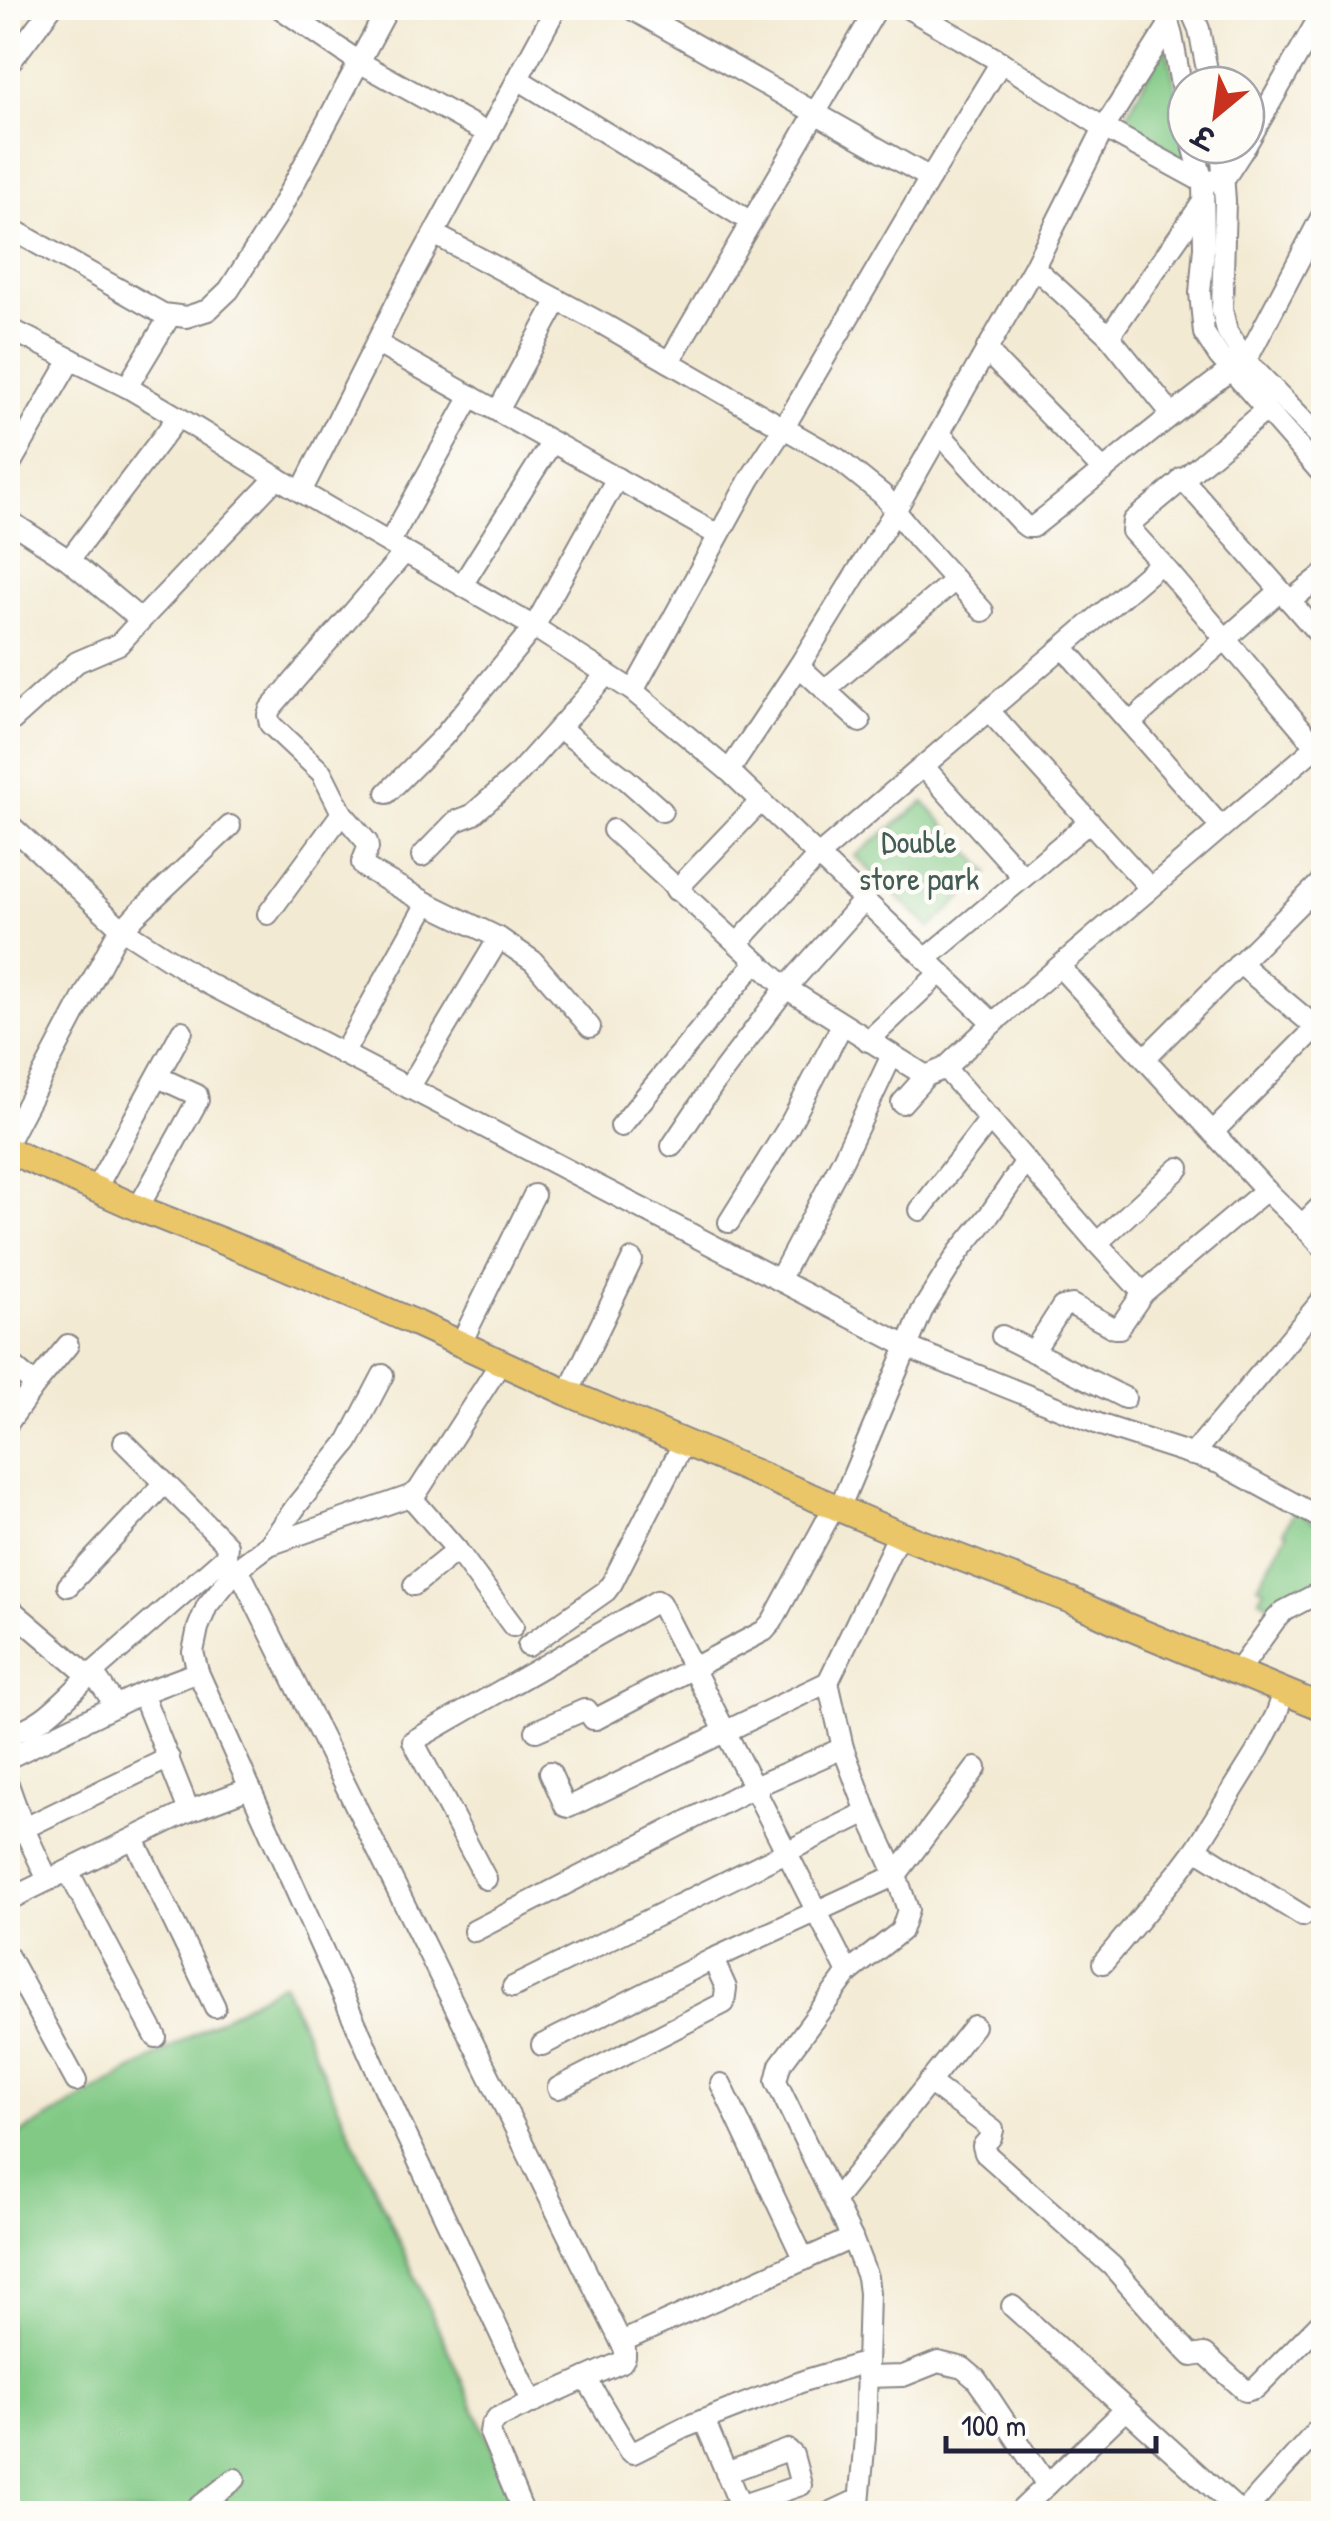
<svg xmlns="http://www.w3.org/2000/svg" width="1331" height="2521" font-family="'Patrick Hand','Playpen Sans Deva',sans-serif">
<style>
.green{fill:#81c985;stroke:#527660;stroke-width:2.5}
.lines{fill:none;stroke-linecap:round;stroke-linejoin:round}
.minor-casing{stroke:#8a8687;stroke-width:24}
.major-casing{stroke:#8a8687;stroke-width:29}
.minor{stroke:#fff;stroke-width:20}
.major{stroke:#eac669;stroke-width:25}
.labels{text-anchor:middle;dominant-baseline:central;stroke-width:9;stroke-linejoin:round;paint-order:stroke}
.park-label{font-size:32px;fill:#435c55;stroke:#fdfcf7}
</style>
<rect width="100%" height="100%" fill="#fdfcf7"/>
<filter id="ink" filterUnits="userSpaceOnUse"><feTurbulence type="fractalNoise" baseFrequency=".01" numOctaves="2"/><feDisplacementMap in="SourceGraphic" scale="20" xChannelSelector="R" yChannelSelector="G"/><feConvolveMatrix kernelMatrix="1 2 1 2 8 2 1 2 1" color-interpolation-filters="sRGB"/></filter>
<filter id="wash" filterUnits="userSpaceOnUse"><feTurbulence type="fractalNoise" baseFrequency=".0048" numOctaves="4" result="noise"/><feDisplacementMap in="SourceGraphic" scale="40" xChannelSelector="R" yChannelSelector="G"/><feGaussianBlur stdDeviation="2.25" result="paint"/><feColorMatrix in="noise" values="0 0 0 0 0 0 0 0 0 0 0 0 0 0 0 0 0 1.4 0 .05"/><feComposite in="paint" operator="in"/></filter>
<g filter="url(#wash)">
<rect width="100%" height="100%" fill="#f3ead3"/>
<g class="green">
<polygon points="1165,42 1186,130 1186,145 1196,172 1122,124"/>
<polygon points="924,802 989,873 930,928 855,856"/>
<polygon points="1295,1510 1323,1528 1323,1579 1273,1607 1260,1599 1264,1589 1258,1586 1287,1534 1284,1530"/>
<polygon points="283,1983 521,2513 8,2513 8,2141"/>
</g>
</g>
<g filter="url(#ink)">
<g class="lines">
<g class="minor-casing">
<g id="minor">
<polyline points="280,8 359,62 489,134"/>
<polyline points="630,8 930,178"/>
<polyline points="908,8 1001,62 1104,128 1203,182 1224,179 1246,145"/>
<polyline points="1164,8 1172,36 1186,112"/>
<polyline points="1190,8 1199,29 1210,85"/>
<polyline points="8,65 51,8"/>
<polyline points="518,79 751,222"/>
<polyline points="1193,145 1203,182 1204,247 1200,293 1204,333 1219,356 1324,476"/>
<polyline points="1221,145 1225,201 1222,310 1227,331 1246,361 1324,441"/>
<polyline points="1246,145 1324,9"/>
<polyline points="8,227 163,314 186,317 208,310 229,290 276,217 388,8"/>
<polyline points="434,234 603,324 838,459 883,495 917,538 983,611"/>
<polyline points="1034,267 1109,336 1171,413"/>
<polyline points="8,328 127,387 178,417 301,492 534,627 633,691 729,771 993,1023 1324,740"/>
<polyline points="1109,336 1203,202"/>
<polyline points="376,343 718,535"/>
<polyline points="987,348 998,363 1104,471"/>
<polyline points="1246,361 1324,212"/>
<polyline points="669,362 877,8"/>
<polyline points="127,387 170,316"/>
<polyline points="498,411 558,300"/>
<path d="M940,434L1022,523L1027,527H1033C1100,475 1163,419 1231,370"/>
<polyline points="8,468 71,359"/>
<polyline points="1182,478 1324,640"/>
<polyline points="301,492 397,302 556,8"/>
<polyline points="8,520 69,560 141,620 277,477"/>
<polyline points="389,543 471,396"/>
<polyline points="405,552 270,709 268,715 270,724 322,773 342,813 367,842 368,848 362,863 364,867 427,903 499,938 533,961 590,1027"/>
<polyline points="69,560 178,417"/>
<polyline points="1161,563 1132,531 1133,521 1266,410"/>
<polyline points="462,585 552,442"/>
<polyline points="1290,601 1324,574"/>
<polyline points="1063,647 1221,827"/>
<polyline points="799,666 860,722"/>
<polyline points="825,690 955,580"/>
<polyline points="633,691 750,479 783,429 930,178 1001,62"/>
<polyline points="990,712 1150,888"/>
<polyline points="1130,723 1280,591"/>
<polyline points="8,724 77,662 119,644 141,620"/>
<polyline points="559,728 626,779 662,811"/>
<polyline points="924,767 1023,877"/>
<polyline points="729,771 799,666 895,511 1034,267 1104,128 1169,25"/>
<polyline points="387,793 443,737 534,627 617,478"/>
<polyline points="8,823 122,929 203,981 914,1350 1101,1425 1219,1463 1324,1520"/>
<polyline points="613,830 786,988 926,1076"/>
<polyline points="422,856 456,821 472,815 516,776 607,674"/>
<polyline points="676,890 760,802"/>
<polyline points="268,914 342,813"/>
<polyline points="738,943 818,856 1161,563 1322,753"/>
<polyline points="926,959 1089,822"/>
<polyline points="1239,963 1324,1034"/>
<polyline points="868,1041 940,973"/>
<polyline points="343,1054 427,903"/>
<polyline points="1145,1058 1324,879"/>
<polyline points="945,1068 1097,1243 1143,1293"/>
<polyline points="409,1088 499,938"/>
<polyline points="902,1103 926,1076 945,1068 993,1023"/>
<polyline points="621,1126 756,962"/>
<polyline points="1213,1132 1324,1020"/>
<polyline points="8,1141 114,939 135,916 230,826"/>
<polyline points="672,1146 715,1082 786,988 864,900"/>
<polyline points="95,1190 182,1031"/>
<polyline points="1266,1190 1302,1225 1324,1203"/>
<polyline points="138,1208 198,1100 197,1095 158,1077"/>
<polyline points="920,1210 990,1119"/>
<polyline points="729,1222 789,1126 842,1025"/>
<polyline points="1302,1225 1324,1248"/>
<polyline points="1097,1243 1179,1168"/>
<polyline points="779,1280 843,1159 892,1055"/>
<polyline points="1002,1336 1125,1398"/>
<polyline points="461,1343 534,1195"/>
<polyline points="1033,1352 1062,1307 1072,1305 1114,1328 1119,1328 1143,1293 1266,1190 1060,967"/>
<polyline points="8,1362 35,1385"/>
<polyline points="501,1362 418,1491 410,1496 269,1545 238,1568 207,1606 198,1628 193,1652 198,1672 398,2118 533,2403"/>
<polyline points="568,1393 632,1260"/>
<polyline points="8,1423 35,1385 68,1345"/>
<polyline points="1192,1455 1324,1298"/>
<polyline points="410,1496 457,1550 513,1626"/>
<polyline points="839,1509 922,1311 959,1252 990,1214 1026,1161"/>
<polyline points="269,1545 297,1505 348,1442 383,1375"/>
<polyline points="238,1568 625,2350 625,2357 622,2362 497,2418 491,2426 490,2433 524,2514"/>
<polyline points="414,1585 457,1550"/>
<polyline points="68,1586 165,1483"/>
<polyline points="8,1607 89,1676 226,1556 227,1545 124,1442"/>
<polyline points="528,1646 606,1591 612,1583 684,1442"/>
<polyline points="93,1673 116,1706"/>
<polyline points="1237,1673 1276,1619 1284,1611 1324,1590"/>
<polyline points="828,1682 899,1534"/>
<polyline points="142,1693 198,1672"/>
<polyline points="536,1731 584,1710 587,1710 593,1719 596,1719 764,1631 772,1622 834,1507"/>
<path d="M8,1733C40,1730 66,1697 89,1676"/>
<polyline points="8,1758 142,1693 189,1811"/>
<polyline points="550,1772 565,1806 569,1807 828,1682 843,1748 867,1812 896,1875 908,1910 901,1931 848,1973 780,2065 776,2081 852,2238 867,2277 869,2293 865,2438 858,2514"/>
<polyline points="8,1784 24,1829 48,1880"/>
<polyline points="8,1836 169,1758"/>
<polyline points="134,1839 215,2007"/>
<polyline points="1196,1849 1303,1916"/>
<polyline points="68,1871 156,2037"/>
<polyline points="486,1879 413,1741 657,1601 660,1603 848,1973"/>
<polyline points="8,1900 189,1811 250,1788"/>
<polyline points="474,1931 754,1787 843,1748"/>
<polyline points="8,1956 76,2081"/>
<polyline points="1103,1963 1181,1869 1196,1849 1259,1748 1276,1715 1284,1692"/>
<polyline points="513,1987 867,1812"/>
<polyline points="542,2045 713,1959 896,1875 976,1768"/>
<polyline points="929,2082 993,2130 991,2137 983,2146 985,2153 1112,2266 1187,2351 1192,2356 1205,2354 1246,2391 1256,2388 1324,2319"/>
<polyline points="721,2084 804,2260"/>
<polyline points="558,2088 724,2003 726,1988 713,1959"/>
<polyline points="835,2200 974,2026"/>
<polyline points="1012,2306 1126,2409 1017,2514"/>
<polyline points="621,2342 852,2238"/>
<polyline points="866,2377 903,2376 938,2362 963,2368 976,2379 988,2396 1047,2485"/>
<polyline points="586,2378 629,2451 633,2453 683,2428 806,2380 867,2362"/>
<polyline points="1126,2409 1242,2514"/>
<polyline points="704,2420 740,2505"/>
<polyline points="190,2514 235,2479"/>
<polyline points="716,2514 801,2485 793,2455 788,2450 726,2473"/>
<polyline points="827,2514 859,2499"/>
<polyline points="1242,2514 1324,2423"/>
</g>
</g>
<g class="major-casing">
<polyline id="major" points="8,1150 138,1208 274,1262 411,1321 568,1393 899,1534 1070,1600 1124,1625 1324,1708"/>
</g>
<use href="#minor" class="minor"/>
<use href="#major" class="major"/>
</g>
</g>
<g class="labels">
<g class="park-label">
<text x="919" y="841">Double<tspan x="919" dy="37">store park</tspan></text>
</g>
</g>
<rect width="1331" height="2521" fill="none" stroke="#fdfcf7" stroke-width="40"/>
<g transform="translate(1216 115) rotate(209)"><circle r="48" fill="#fdfcf7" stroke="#a5a5ac" stroke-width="2.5"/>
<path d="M0-8L18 38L0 25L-18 38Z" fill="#c8321e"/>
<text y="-15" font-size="28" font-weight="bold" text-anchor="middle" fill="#22223b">उ</text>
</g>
<path d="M946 2436v15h210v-15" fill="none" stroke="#22223b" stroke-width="5"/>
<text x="961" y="2436" font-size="30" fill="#22223b" stroke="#fdfcf7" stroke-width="8" paint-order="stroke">100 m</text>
</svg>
